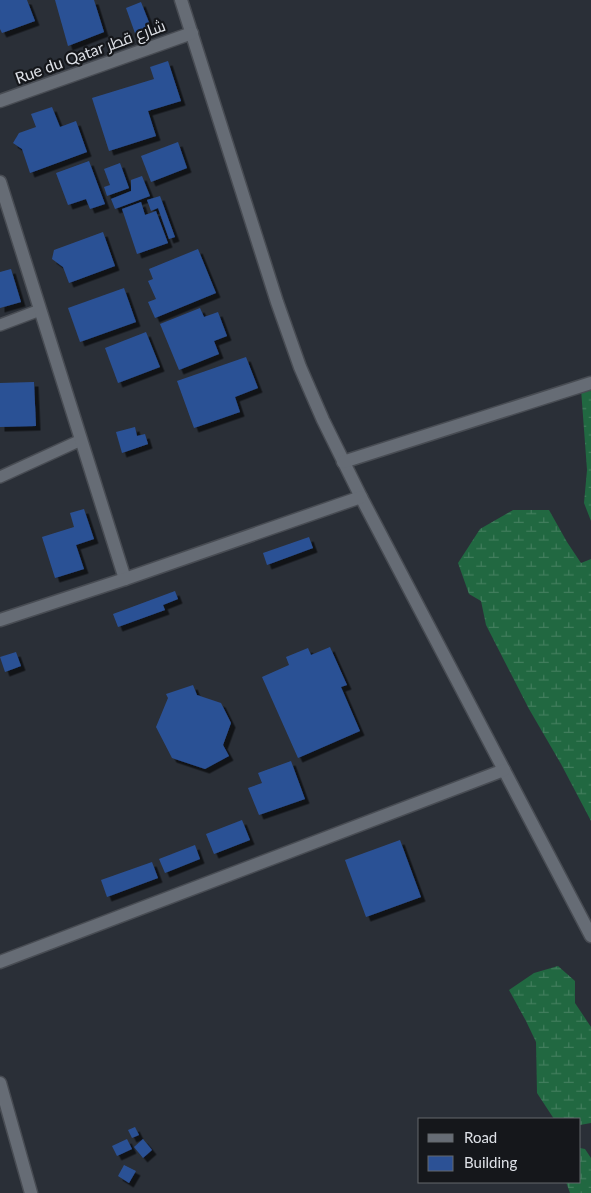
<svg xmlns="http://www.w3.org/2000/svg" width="591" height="1193" font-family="Lato,Cairo,sans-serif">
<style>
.wetland{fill:url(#wetland-marsh)}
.building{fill:#2c5195;filter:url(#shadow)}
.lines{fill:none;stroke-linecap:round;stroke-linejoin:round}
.service-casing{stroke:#484c53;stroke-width:14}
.minor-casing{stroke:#484c53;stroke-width:15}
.service{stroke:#666c75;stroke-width:11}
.minor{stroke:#666c75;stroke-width:12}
.labels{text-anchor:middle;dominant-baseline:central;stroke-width:4.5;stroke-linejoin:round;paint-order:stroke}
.street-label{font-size:16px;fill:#dee1e7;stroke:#15171b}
</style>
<defs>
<pattern id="wetland-marsh" width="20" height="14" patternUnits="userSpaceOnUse" patternTransform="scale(1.25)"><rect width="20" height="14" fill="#216841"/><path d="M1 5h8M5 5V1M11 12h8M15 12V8" fill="none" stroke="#417d5c"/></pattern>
<filter id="shadow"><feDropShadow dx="4.5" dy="4.5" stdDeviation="0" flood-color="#0009"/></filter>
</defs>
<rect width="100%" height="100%" fill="#2a2f37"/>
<g class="wetland">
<polygon points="591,386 591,521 584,503 587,470 581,389"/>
<polygon points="513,510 549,510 567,542 581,563 591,559 591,821 561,764 529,709 486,625 481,601 469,594 458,563 480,529"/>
<polygon points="558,966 575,981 575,1003 591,1027 591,1123 580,1125 580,1119 554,1119 537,1093 536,1042 526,1021 509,990 534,973"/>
<polygon points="580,1148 585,1149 591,1158 591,1193 570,1193 566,1182 580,1182"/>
</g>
<g class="building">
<polygon points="0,0 27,0 35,21 2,33 0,29"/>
<polygon points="55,0 94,0 104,32 68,46"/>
<polygon points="141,2 152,30 136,36 126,8"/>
<polygon points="168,61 181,101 148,111 156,136 109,151 92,98 154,79 150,67"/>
<polygon points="52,107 60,127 76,121 87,152 30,173 22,149 13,143 19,133 36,127 31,114"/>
<polygon points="178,142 187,168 151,182 141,156"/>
<polygon points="89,161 105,204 90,209 86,199 68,205 56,173"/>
<polygon points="120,163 129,188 107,196 104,187 110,185 104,169"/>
<polygon points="142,176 150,196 115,209 111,199 131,191 131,180"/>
<polygon points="160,196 175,237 169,239 158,208 151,211 147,200"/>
<polygon points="141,202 145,215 156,211 168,243 137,254 122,209"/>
<polygon points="103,232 115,266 69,283 63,267 52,259 54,250"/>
<polygon points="198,249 216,293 155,318 148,302 156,299 148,281 153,279 149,269"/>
<polygon points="11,269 21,302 0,308 0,272"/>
<polygon points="124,288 136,322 80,342 68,308"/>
<polygon points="200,308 204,317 218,312 227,336 214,341 219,354 179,370 160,324"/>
<polygon points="146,332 160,367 118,383 105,348"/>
<polygon points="246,357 258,388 235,397 240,412 194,428 177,381"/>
<polygon points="34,382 36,426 0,427 0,383"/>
<polygon points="135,427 137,436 145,434 148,444 122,453 116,432"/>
<polygon points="84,509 94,539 76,545 84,569 55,578 42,537 74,527 70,513"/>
<polygon points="309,537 313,548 267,565 263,553"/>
<polygon points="175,591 178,599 163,605 165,610 118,627 113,614"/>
<polygon points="330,647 347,685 341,687 360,731 298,758 262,677 289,665 286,657 308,648 311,655"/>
<polygon points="16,652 21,666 5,672 0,657"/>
<polygon points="193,685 197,695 221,703 231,723 223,745 229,756 205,769 172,758 156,727 168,698 166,694"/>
<polygon points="291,761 305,799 259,815 248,788 262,783 258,773"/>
<polygon points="242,820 250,840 214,854 206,834"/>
<polygon points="400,840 421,897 366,917 345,860"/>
<polygon points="195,845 200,859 165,873 159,859"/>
<polygon points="152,862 158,878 107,897 101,880"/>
<polygon points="135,1127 139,1135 132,1138 128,1130"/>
<polygon points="127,1139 132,1149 117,1156 112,1146"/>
<polygon points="143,1139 152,1150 143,1158 134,1147"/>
<polygon points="124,1165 136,1171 129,1183 118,1176"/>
</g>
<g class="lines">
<g class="service-casing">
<g id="service">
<polyline points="0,325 40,310"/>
<polyline points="0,477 81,440"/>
</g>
</g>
<g class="minor-casing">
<g id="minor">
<polyline points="181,0 277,302 300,367 323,420 361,497 591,936"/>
<polyline points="0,101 192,33"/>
<polyline points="0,182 125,579"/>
<polyline points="343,462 591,383"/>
<polyline points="0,620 125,579 361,497"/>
<polyline points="0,962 504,770"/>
<polyline points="0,1083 31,1193"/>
</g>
</g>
<use href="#service" class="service"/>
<use href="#minor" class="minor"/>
</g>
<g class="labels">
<g class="street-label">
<text transform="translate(90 51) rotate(-20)">Rue du Qatar شارع قطر</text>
</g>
</g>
<rect x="418" y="1118" width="162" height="65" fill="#15171b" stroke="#65686d"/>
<rect x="428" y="1134" width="25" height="8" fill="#666c75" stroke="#65686d"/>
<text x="464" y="1143" font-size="15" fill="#dee1e7">Road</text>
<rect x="428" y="1156" width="25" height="15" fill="#2c5195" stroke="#65686d"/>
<text x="464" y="1168" font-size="15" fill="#dee1e7">Building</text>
</svg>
